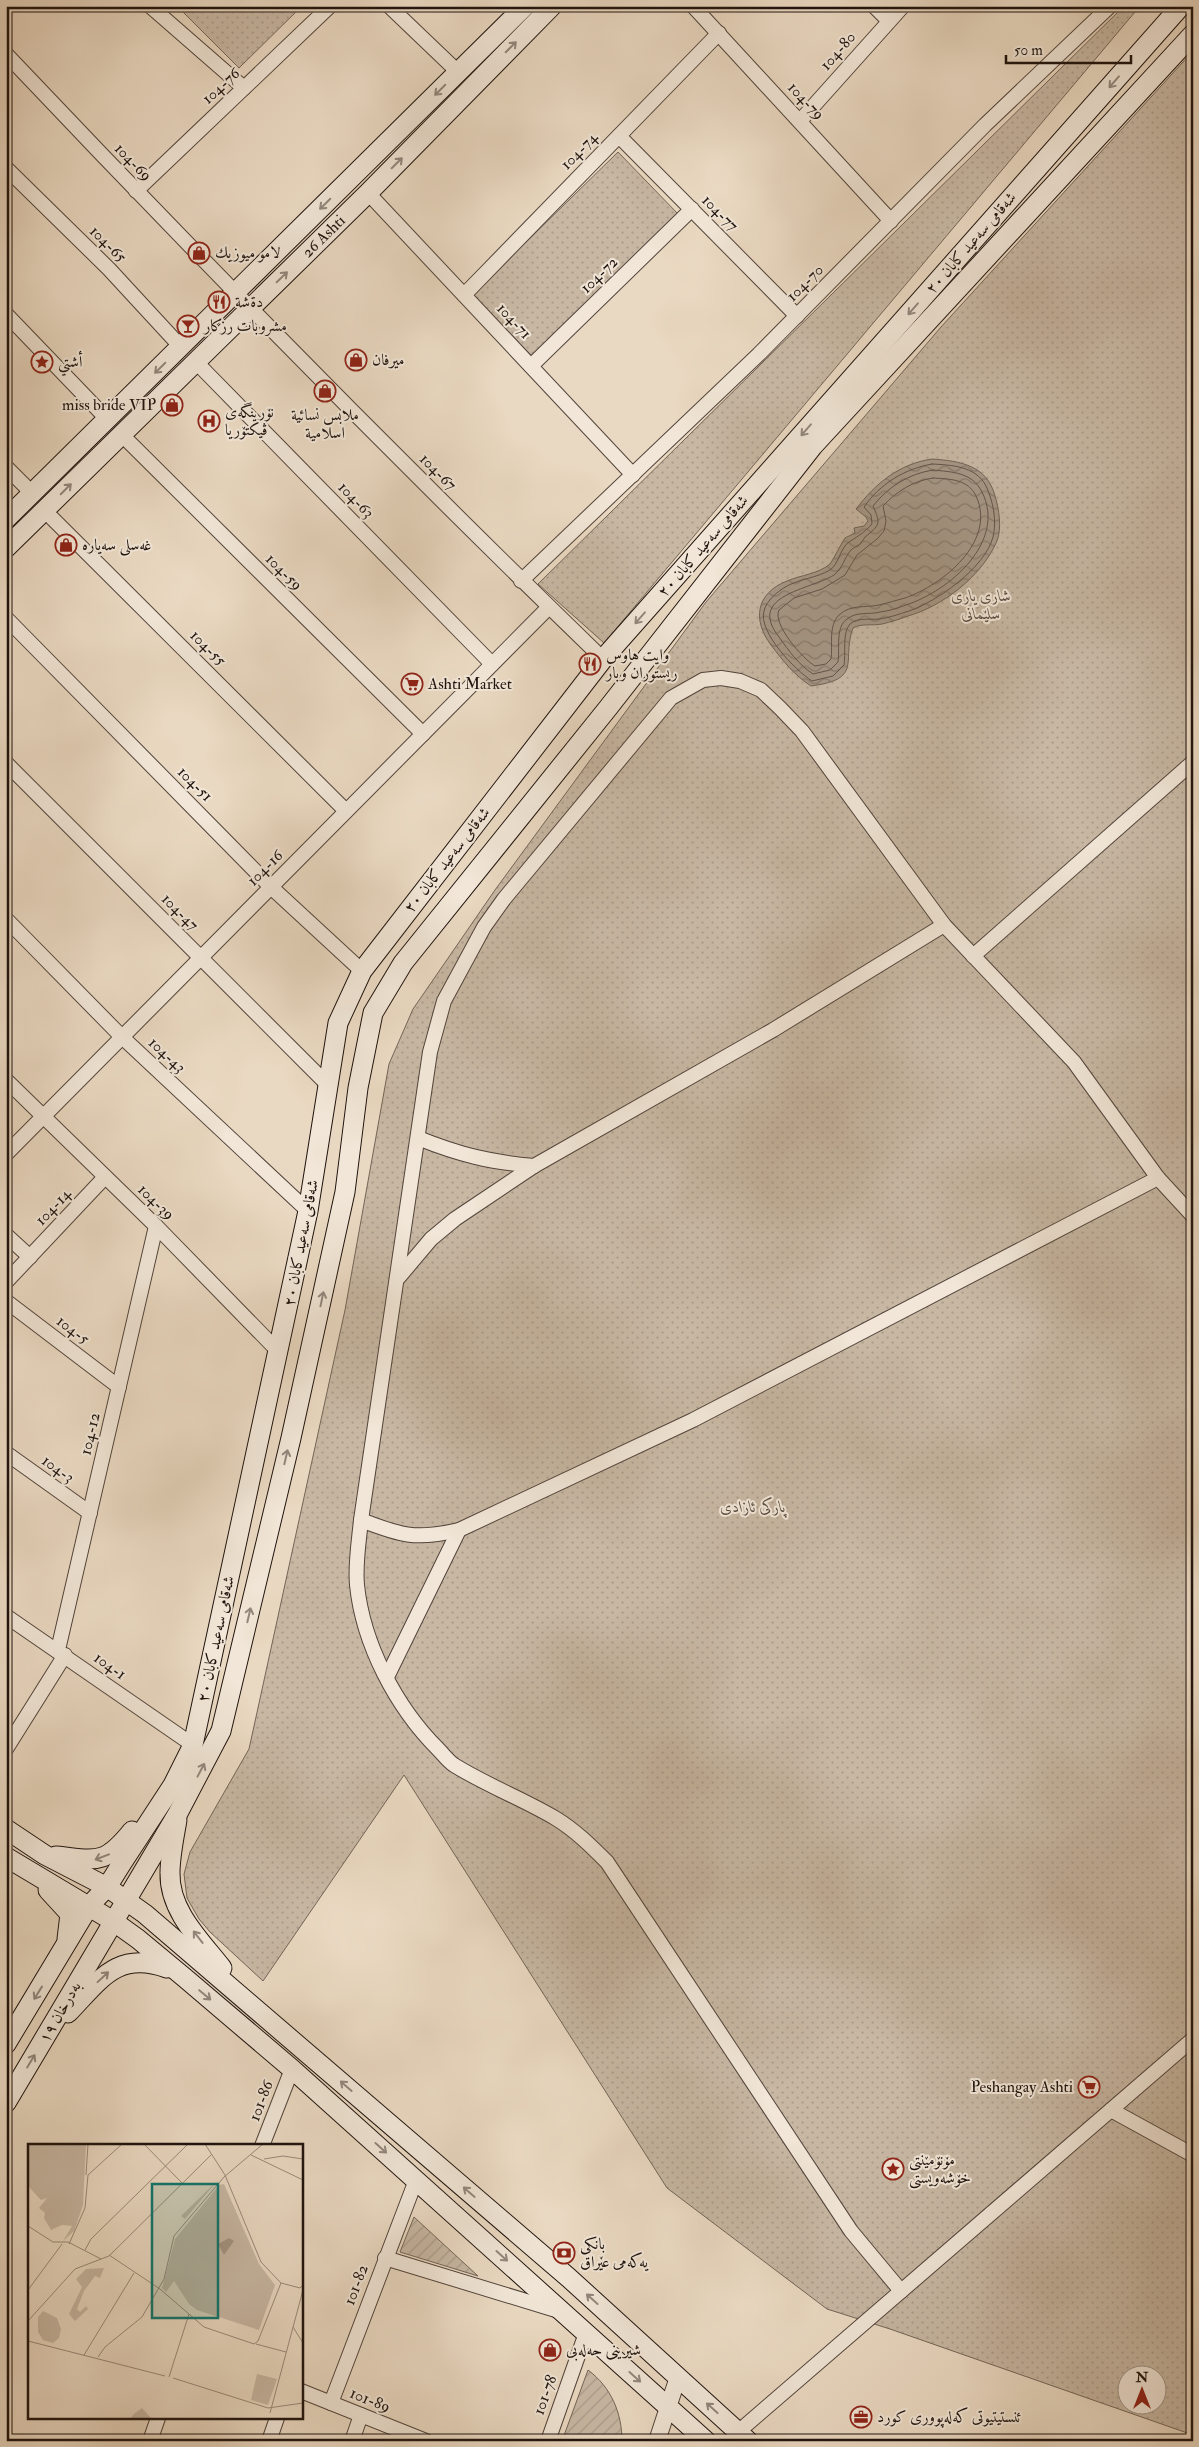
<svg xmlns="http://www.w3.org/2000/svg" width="1199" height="2447" font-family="'IM FELL Double Pica',Amiri,serif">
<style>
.park{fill:url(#park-dots);stroke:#736558;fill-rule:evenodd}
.garden{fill:url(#garden-furrows);stroke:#736558}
.water{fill:url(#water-waves);stroke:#6f6255}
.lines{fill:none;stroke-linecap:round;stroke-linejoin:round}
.shore{stroke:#62544a;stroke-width:1}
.minor-casing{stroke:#52443b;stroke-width:16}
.tertiary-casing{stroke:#52443b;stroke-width:18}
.secondary-casing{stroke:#1f130e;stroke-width:21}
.minor{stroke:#f1e6d7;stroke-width:14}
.tertiary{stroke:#f1e6d7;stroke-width:16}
.secondary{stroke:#f1e6d7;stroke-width:19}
.oneway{stroke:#92877d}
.labels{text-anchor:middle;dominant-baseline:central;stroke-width:4;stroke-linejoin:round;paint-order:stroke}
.street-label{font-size:16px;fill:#1f130e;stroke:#f1e6d7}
.poi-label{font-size:16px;fill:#1f130e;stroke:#f1e6d7;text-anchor:start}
.park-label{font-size:16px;font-style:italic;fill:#5a4c42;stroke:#f1e6d7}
.inset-road{fill:none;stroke:#998a7a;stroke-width:1}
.view{fill:#0f766e;fill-opacity:0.15;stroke:#0f766e;stroke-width:2.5}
.inset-edge{fill:none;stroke:#1f130e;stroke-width:2.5}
</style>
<defs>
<pattern id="park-dots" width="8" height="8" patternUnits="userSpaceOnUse" patternTransform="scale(1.25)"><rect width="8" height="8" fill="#c7b7a3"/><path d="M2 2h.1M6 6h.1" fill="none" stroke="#aa9c8b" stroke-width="1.8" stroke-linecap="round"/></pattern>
<pattern id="garden-furrows" width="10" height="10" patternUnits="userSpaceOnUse" patternTransform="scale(1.25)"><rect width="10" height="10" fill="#c7b7a3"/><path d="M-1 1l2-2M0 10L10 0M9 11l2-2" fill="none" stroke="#aa9c8b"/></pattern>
<pattern id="water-waves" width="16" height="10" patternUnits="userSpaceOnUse" patternTransform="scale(1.25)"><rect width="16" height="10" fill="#a59685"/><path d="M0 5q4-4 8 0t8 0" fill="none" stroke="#86796b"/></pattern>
</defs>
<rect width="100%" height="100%" fill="#ead9c2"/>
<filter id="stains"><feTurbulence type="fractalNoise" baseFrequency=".004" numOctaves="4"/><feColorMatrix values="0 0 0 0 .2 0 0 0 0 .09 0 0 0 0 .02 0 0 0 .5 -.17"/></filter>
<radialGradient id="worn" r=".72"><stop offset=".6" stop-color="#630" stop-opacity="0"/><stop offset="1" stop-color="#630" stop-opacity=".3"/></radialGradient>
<g class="park">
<polygon points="177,6 302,6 239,68"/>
<polygon points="1124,6 1140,6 604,643 538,584"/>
<path d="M1193,51V2435L890,2329L827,2309L667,2188L404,1775L263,1981L210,1932L199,1919L187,1898L184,1874L190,1852L249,1749L345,1310L389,1064L413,1009L495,890L706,602L941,327ZM1126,2374H1156V2404H1126Z"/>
<polygon points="618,152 679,215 534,358 472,295"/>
</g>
<g class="garden">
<polygon points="414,2217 478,2276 400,2252"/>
<path d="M588,2370C611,2387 622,2413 622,2441H562Z"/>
</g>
<path class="water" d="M932,459C960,461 987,465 995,496C999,509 1002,528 997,541C982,576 943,606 908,616C900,619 891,622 882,624C872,626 862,623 853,628C841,661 864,679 811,686C794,675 783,661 771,645C752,620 756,593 787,581C801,575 818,574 830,564C833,560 841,544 845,538L855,533L854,528L864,526L868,521L866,517L856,509C876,483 899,464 932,459Z"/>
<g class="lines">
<g class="shore">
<path d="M932,464C951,465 976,466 986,486C993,501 997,520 993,537C985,568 936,602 909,611C899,614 889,618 879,619C870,620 858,617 850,624C842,632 846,655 844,665L833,676L812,681C795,670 758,632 764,611C766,601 778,591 787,586C800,579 816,578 830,570C839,564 840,548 849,542C857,537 865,532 872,524L871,515L864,507C880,484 904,469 932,464Z"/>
<path d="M933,470C952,472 972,472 982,492C1007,542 949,591 906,605C898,608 889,611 880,612C869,615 857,611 847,619C835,627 840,650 838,662L830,670L813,674C799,665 789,651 779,637C746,595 810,590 834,575C843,568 844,558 851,550C854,547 854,548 858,546C861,544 863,540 865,537C880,525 881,524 873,506C888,487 908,474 933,470Z"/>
<path d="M933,478C950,479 968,479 976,496C997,541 943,585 905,598C897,600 888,603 879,605C865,608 851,604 839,615C828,626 833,645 831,659L826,664L815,666C803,659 772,624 779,610L794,598L822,589L845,575L857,555L877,539L884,531L886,521L883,506C897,491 913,481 933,478Z"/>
</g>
<g class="minor-casing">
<g id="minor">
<polyline points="150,6 244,88"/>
<polyline points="389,6 458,72"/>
<polyline points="693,6 891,221"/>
<polyline points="874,6 888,20"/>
<path d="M6,54C201,260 400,462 603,659"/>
<polyline points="800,121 903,6"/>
<polyline points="619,136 797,316"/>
<polyline points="6,168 109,269 181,347"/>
<polyline points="136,191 330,6"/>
<polyline points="368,193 633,475"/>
<polyline points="465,294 719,33"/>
<polyline points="6,314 108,420"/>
<polyline points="195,361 492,664"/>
<polyline points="531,366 692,209"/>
<polyline points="121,434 423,734"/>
<polyline points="6,467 33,494"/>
<polyline points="44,510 346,811"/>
<polyline points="521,581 759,354 985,125 1110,6"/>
<polyline points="6,618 271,887 362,971"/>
<polyline points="6,763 328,1085"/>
<polyline points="6,919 122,1037 308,1211"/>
<polyline points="973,956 1193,762"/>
<polyline points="6,1080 156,1226 279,1352"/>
<path d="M418,1138C460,1155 490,1162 534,1166"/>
<polyline points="6,1154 549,607"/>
<polyline points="6,1235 30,1257"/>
<polyline points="399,1277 431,1239 455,1219 534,1166 773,1030 944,925"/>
<polyline points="6,1282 105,1177"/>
<polyline points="6,1301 119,1387"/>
<polyline points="6,1453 90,1513"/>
<path d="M361,1520C402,1536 416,1540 459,1530L693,1420L1158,1178"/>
<polyline points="6,1616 193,1745"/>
<polyline points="58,1650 156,1226"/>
<polyline points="387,1677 459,1530"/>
<polyline points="6,1749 65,1655"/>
<polyline points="1111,2110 1193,2155"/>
<polyline points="262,2146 292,2069"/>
<polyline points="385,2258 559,2311"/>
<path d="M901,2291L851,2231L607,1862C591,1846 575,1830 555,1818C523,1799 486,1785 454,1765C448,1761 443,1754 438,1749C396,1707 363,1644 357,1585C355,1564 359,1541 361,1520L430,1052L444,1001L484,927L504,899L671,698L703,680L721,678L740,681L761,690L780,708L802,731L944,925L1074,1062L1158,1178L1193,1216"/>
<polyline points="301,2391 426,2441"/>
<polyline points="331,2403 416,2180"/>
<polyline points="738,2432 1193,2039"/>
<polyline points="150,2441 158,2418"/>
<polyline points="269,2441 277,2418"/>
<polyline points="352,2441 361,2415"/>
<polyline points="548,2441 586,2333"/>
</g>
</g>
<g class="tertiary-casing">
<polyline id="tertiary" points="657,2441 678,2377"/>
</g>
<g class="secondary-casing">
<g id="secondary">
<polyline points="6,519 525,6"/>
<path id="s1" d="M6,548L368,193L552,6"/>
<path d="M177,1820C174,1838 170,1856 170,1873C169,1911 201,1941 222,1968"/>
<polyline points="6,1829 45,1855 107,1887 145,1914 569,2278 748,2441"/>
<path d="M56,1856C96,1860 104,1866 132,1831"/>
<polyline points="6,1857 113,1921 138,1939 185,1978 292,2069 706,2441"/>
<polyline points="48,1890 70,1914 67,1939"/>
<path d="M68,2013C100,1980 117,1950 167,1968"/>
<polyline points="6,2044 89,1906 107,1887 122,1863 173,1785 193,1745 308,1211 338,1023 362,971 603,659 1181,6"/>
<polyline points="6,2103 178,1813 221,1731 291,1438 345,1192 358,1088 373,1013 403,963 608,708 813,446 1193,34"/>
</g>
</g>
<use href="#minor" class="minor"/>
<use href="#tertiary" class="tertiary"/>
<use href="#secondary" class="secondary"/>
</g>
<defs><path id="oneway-shaft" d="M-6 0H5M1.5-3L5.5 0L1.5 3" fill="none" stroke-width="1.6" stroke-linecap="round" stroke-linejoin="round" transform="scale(1.25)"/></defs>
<g class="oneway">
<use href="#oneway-shaft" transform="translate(511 47) rotate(-45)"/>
<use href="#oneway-shaft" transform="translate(1114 82) rotate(131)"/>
<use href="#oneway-shaft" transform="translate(440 90) rotate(135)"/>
<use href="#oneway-shaft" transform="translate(397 163) rotate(-45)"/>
<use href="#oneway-shaft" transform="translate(325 204) rotate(135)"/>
<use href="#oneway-shaft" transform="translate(282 277) rotate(-44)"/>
<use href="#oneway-shaft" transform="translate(913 309) rotate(131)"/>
<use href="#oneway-shaft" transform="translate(160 368) rotate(135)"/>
<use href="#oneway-shaft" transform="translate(806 430) rotate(131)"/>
<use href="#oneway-shaft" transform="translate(66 489) rotate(-45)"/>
<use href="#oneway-shaft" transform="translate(640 618) rotate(131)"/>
<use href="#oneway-shaft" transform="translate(322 1299) rotate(-78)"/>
<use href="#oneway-shaft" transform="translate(286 1457) rotate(-77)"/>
<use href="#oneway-shaft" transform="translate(249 1615) rotate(-77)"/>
<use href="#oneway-shaft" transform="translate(201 1770) rotate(-62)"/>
<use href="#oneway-shaft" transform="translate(102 1857) rotate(159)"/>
<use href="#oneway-shaft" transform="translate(198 1937) rotate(-128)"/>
<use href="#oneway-shaft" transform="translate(103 1977) rotate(-43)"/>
<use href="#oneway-shaft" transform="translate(38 1993) rotate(122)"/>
<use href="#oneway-shaft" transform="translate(205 1995) rotate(40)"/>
<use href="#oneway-shaft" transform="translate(31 2061) rotate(-59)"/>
<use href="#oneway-shaft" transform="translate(346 2086) rotate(-139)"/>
<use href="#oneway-shaft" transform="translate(381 2148) rotate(42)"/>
<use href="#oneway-shaft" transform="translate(469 2192) rotate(-139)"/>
<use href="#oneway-shaft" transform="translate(502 2256) rotate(42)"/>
<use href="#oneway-shaft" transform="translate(592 2299) rotate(-138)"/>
<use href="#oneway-shaft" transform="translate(635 2377) rotate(42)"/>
<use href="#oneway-shaft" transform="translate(712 2408) rotate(-138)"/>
</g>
<defs>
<g id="shop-ring" transform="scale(1.125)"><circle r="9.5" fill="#f1e6d7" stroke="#8f2418" stroke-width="1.5"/><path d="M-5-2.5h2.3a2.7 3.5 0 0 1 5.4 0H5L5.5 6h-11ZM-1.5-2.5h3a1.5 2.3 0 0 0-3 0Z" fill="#8f2418"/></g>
<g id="restaurant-ring" transform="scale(1.125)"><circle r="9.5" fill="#f1e6d7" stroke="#8f2418" stroke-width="1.5"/><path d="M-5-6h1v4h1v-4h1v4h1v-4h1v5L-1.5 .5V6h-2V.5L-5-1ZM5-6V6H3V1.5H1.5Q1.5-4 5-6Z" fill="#8f2418"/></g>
<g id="bar-ring" transform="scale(1.125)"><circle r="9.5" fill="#f1e6d7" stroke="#8f2418" stroke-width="1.5"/><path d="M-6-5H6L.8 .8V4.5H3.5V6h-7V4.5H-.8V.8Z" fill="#8f2418"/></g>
<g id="sight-ring" transform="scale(1.125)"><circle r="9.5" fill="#f1e6d7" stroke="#8f2418" stroke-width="1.5"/><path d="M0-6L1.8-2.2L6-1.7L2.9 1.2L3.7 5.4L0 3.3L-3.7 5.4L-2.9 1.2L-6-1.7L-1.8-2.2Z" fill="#8f2418"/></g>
<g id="hospital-ring" transform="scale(1.125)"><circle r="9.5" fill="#f1e6d7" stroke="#8f2418" stroke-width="1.5"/><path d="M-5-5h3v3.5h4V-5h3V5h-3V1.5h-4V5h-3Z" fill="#8f2418"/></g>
<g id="supermarket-ring" transform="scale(1.125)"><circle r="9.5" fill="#f1e6d7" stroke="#8f2418" stroke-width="1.5"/><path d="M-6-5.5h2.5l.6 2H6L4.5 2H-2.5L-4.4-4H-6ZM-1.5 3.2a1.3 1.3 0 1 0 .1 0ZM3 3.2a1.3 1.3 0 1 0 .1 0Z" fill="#8f2418"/></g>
<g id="bank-ring" transform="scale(1.125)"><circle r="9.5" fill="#f1e6d7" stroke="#8f2418" stroke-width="1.5"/><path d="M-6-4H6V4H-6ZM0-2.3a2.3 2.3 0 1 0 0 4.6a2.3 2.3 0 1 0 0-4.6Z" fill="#8f2418"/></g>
<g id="office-ring" transform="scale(1.125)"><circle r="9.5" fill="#f1e6d7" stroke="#8f2418" stroke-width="1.5"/><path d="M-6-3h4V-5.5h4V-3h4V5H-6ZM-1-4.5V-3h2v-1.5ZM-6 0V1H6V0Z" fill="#8f2418"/></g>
</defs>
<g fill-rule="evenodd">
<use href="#shop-ring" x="199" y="253"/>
<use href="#restaurant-ring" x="219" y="302"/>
<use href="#bar-ring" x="188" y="326"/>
<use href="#shop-ring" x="356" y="360"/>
<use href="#sight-ring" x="42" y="362"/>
<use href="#shop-ring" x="325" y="391"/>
<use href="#shop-ring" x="172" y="405"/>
<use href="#hospital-ring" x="209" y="421"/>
<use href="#shop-ring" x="66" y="545"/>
<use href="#restaurant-ring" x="590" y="664"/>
<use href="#supermarket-ring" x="412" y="684"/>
<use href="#supermarket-ring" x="1089" y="2087"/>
<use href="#sight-ring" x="893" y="2169"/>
<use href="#bank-ring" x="564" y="2253"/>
<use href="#shop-ring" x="550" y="2350"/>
<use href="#office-ring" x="861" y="2417"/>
</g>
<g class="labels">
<g class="street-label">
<text transform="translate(838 51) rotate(-49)">104-80</text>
<text transform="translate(221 86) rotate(-43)">104-76</text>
<text transform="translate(806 101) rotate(47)">104-79</text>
<text transform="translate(579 151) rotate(-46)">104-74</text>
<text transform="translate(133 162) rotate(46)">104-69</text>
<text transform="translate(720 213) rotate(45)">104-77</text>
<text stroke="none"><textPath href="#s1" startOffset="445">26 Ashti</textPath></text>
<text transform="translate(971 243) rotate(-49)">شەقامی سەعید کابان ٢٠</text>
<text transform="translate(108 244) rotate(45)">104-65</text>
<text transform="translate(599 275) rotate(-44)">104-72</text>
<text transform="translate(805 283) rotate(-45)">104-70</text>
<text transform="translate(514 321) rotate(47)">104-71</text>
<text transform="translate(438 472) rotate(45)">104-67</text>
<text transform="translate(356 500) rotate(46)">104-63</text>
<text transform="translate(703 546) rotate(-49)">شەقامی سەعید کابان ٢٠</text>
<text transform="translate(284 572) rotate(45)">104-59</text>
<text transform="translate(208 648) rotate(45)">104-55</text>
<text transform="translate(195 784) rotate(45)">104-51</text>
<text transform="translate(447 860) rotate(-52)">شەقامی سەعید کابان ٢٠</text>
<text transform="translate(265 868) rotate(-45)">104-16</text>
<text transform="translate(180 912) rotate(45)">104-47</text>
<text transform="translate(167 1055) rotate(43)">104-43</text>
<text transform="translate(156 1202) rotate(44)">104-39</text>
<text transform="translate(53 1207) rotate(-47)">104-14</text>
<text transform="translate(301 1243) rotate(-79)">شەقامی سەعید کابان ٢٠</text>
<text transform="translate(73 1330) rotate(37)">104-5</text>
<text transform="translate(90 1434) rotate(-77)">104-12</text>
<text transform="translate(58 1469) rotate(36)">104-3</text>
<text transform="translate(216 1639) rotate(-78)">شەقامی سەعید کابان ٢٠</text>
<text transform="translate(110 1666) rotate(35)">104-1</text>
<text transform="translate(60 2012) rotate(-60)">بەدرخان ١٩</text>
<text transform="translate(261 2101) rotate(-69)">101-86</text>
<text transform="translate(356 2285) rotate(-69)">101-82</text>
<text transform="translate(545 2395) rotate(-70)">101-78</text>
<text transform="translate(370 2400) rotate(22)">101-89</text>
</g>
<g class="poi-label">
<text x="215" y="253">لامو ميوزيك</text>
<text x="235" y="302">دةشة</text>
<text x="204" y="326">مشروبات رزكار</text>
<text x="372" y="360">ميرفان</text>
<text x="58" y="362">أشتي</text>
<text x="156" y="405" text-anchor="end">miss bride VIP</text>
<text x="225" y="412">نۆرینگەی<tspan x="225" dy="18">ڤیکتۆریا</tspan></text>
<text x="325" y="415" text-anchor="middle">ملابس نسائية<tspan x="325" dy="18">اسلامية</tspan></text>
<text x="82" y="545">غەسلی سەیارە</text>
<text x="606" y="655">وايت هاوس<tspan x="606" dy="18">ريستوران وبار</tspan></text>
<text x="428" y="684">Ashti Market</text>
<text x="1073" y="2087" text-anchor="end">Peshangay Ashti</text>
<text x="909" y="2160">مۆنۆمێنتی<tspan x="909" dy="18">خۆشەویستی</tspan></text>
<text x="580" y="2244">بانکی<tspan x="580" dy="18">یەکەمی عێراق</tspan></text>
<text x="566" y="2350">شیرینی حەلەبی</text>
<text x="877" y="2417">ئنستیتیوتی کەلەپووری کورد</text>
</g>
<g class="park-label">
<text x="981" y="596">شاری یاری<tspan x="981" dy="18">سلێمانی</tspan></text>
<text x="753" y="1507">پارکی ئازادی</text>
</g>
</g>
<g transform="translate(28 2144)">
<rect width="275" height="275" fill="#ead9c2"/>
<path d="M0,0H58L55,61L46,87L35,97L44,82L34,81L23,86L16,74L17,69L11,64L19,54L13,56L0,42ZM76,124L72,134L67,132L56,147L49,165L52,168L58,162L60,165L47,177L41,170L54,143L48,135L58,125ZM15,167L29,174L33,185L31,194L25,199L15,196L10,188V173Z" fill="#c7b7a3"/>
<path d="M114,264L124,275H102L106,270Z" fill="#c7b7a3"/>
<path d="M191,35L157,75L153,72ZM196,40L231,120L247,141L231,186L169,166L161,160L146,137L138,148L134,144L147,95L191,41ZM229,230L249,235L240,261L223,256Z" fill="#c7b7a3"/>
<path d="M201,94L206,97L196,111L190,100Z" fill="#a59685"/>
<path class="inset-road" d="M116,0L154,39M177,0L197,31L233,118L253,139L272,144L275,141M223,11L275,36M236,15L255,12L275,15M58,31L60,0M0,82L25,98H40L73,115M41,100L57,64L60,31L94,0M57,106L63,95L160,0M81,111L132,145L176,183L226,200L230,197L253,139M0,146L34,100M0,177L47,125L81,112L184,10M265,183L275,199M0,197L137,232M228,200L258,208M56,211L106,129M70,213L77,203L114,173L136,135L146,92L196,33L235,0M141,233L161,170M145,234L240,264L275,259M242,269L275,146"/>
<path class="view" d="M124,40H190V174H124Z"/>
<rect width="275" height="275" class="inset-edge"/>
</g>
<rect width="1199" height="2447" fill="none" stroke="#ead9c2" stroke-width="25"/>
<rect x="8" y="8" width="1184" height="2432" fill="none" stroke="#1f130e" stroke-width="2.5"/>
<rect x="12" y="12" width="1174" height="2422" fill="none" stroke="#1f130e"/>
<g transform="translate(1142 2390)"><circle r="24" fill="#f1e6d7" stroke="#9d9287"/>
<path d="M0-4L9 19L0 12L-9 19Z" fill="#8f2418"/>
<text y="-8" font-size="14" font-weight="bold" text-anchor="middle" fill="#1f130e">N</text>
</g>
<path d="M1006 55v8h125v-8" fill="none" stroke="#1f130e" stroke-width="2.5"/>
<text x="1014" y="55" font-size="15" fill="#1f130e" stroke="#f1e6d7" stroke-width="4" paint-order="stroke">50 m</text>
<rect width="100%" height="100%" filter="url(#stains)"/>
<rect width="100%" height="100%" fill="url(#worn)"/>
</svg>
